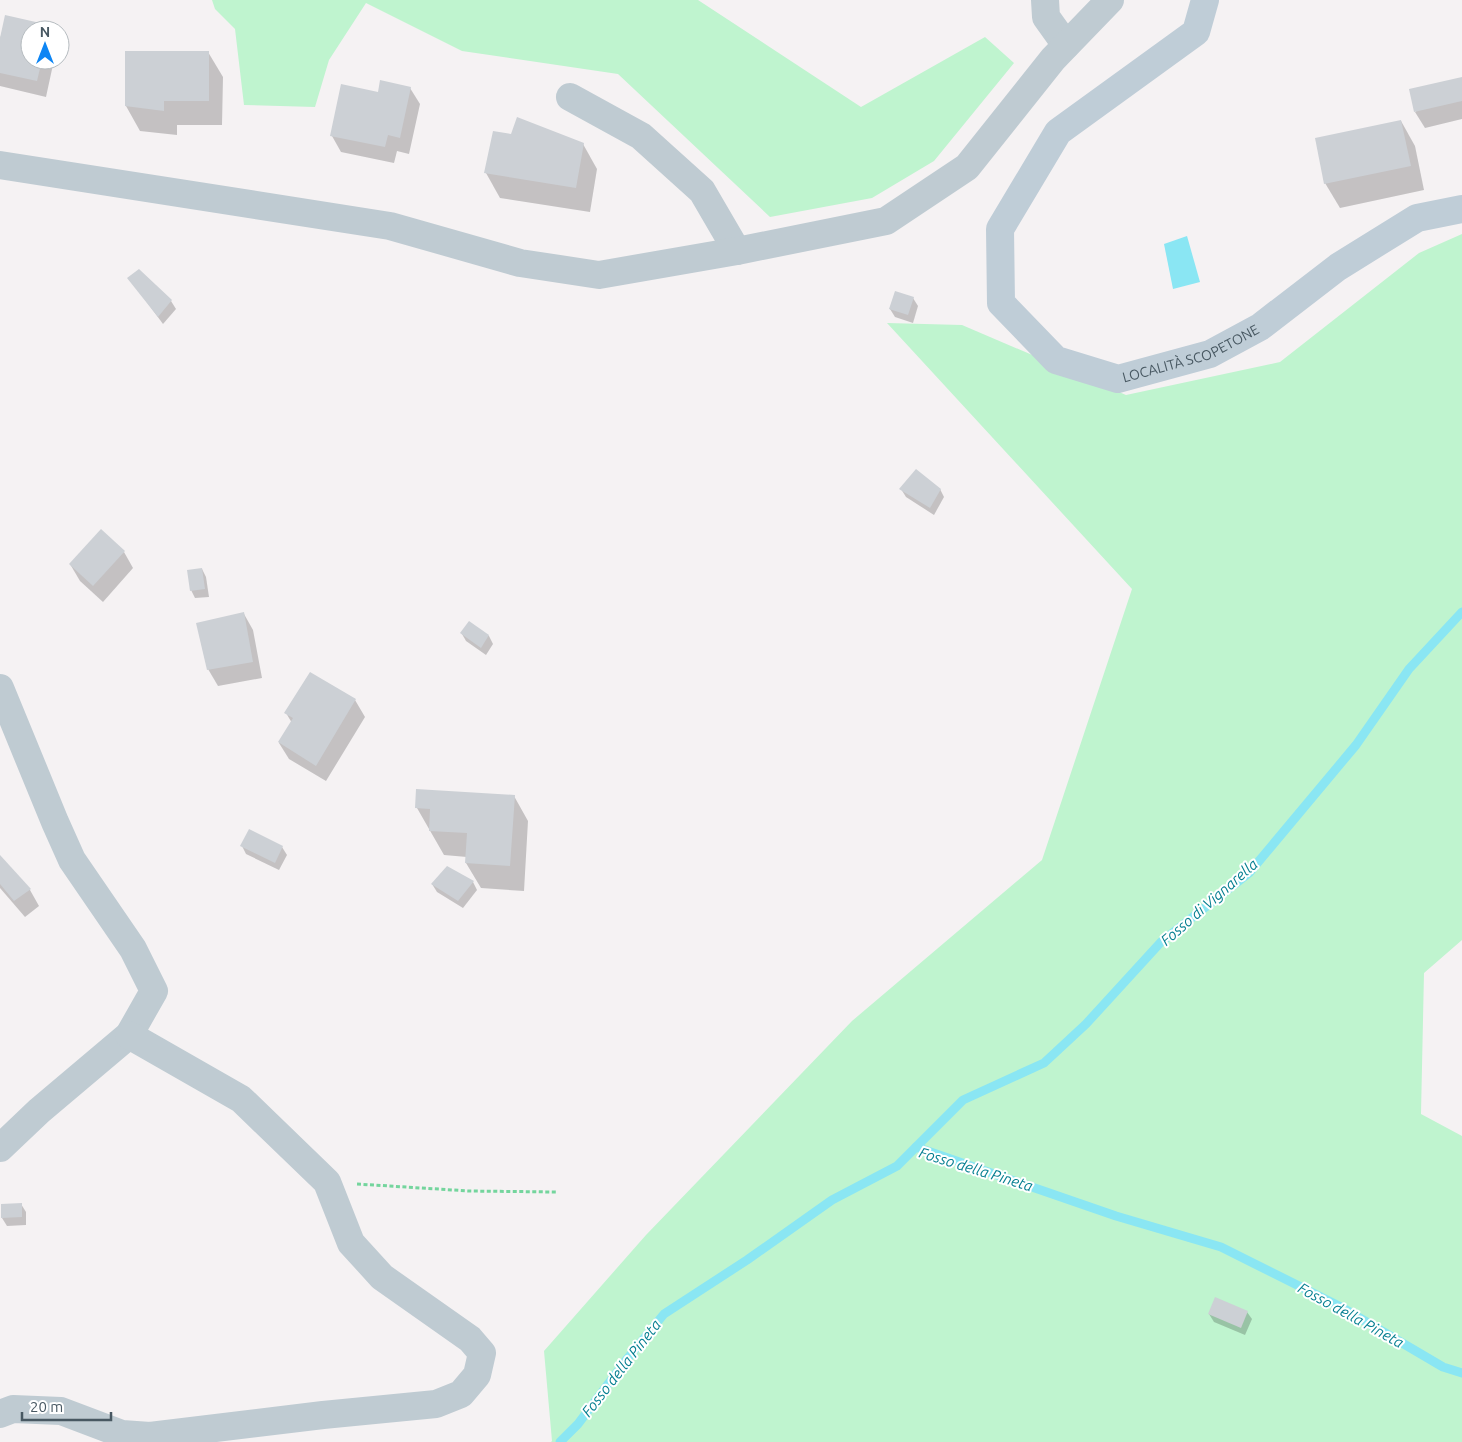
<svg xmlns="http://www.w3.org/2000/svg" width="1462" height="1442" font-family="Ubuntu,sans-serif">
<style>
.green{fill:#bff4cf}
.water{fill:#8ae6f3}
.shadow{fill:#0003}
.lines{fill:none;stroke-linecap:round;stroke-linejoin:round}
.stream{stroke:#8ae6f3;stroke-width:9}
.building{fill:#ccd0d5}
.path{stroke:#74d59d;stroke-width:3;stroke-dasharray:4 2.5;stroke-linecap:butt}
.street{stroke:#bfcbd2;stroke-width:28}
.secondary{stroke:#bfcdd7;stroke-width:28}
.labels{text-anchor:middle;dominant-baseline:central;stroke-width:4;stroke-linejoin:round;paint-order:stroke}
.street-label{font-size:14px;fill:#485862;stroke:#fff}
.water-label{font-size:15px;font-style:italic;fill:#057f91;stroke:#fff}
</style>
<rect width="100%" height="100%" fill="#f5f2f3"/>
<g class="green">
<polygon points="212,0 698,0 861,107 985,37 1014,63 934,161 872,198 770,217 618,74 462,51 366,3 329,60 315,107 244,105 235,29 215,9"/>
<polygon points="1462,234 1462,940 1424,973 1421,1114 1462,1136 1462,1442 551,1442 552,1441 544,1351 646,1235 852,1021 1042,860 1132,589 887,323 962,325 1126,395 1280,362 1419,253"/>
</g>
<polygon class="water" points="1187,236 1200,282 1173,289 1164,244"/>
<g class="shadow">
<polygon points="6,17 49,26 51,30 30,30 30,60 54,60 46,97 0,86 0,39"/>
<polygon points="208,52 223,77 222,125 177,125 177,135 140,131 126,106"/>
<polygon points="1462,79 1462,119 1425,128 1415,112"/>
<polygon points="410,88 420,104 409,154 397,151 394,163 341,152 332,136 379,93"/>
<polygon points="1401,121 1415,146 1424,190 1340,208 1325,183"/>
<polygon points="583,144 597,169 590,212 500,198 486,173"/>
<polygon points="129,278 171,301 176,309 163,324"/>
<polygon points="913,298 918,306 913,323 895,317 890,309"/>
<polygon points="901,489 940,489 944,497 934,515 906,497"/>
<polygon points="124,552 133,568 103,602 80,581 70,564"/>
<polygon points="202,569 206,577 209,597 195,598 191,590"/>
<polygon points="244,614 253,630 262,678 218,686 208,669"/>
<polygon points="469,622 489,636 493,644 486,655 466,641 462,634"/>
<polygon points="355,700 365,717 326,781 289,759 279,743 292,723 286,713"/>
<polygon points="514,796 528,821 524,891 481,888 466,863 467,857 444,855 417,808"/>
<polygon points="242,846 282,847 287,855 279,870 246,854"/>
<polygon points="0,857 30,890 39,906 25,917 0,888"/>
<polygon points="473,882 477,890 463,908 437,892 432,884"/>
<polygon points="21,1204 26,1212 26,1225 7,1226 2,1218"/>
<polygon points="1247,1312 1252,1319 1245,1335 1214,1322 1209,1314"/>
</g>
<g class="lines">
<g class="stream">
<polyline points="916,1147 1116,1216 1221,1247 1341,1307 1443,1367 1462,1373"/>
<polyline points="560,1442 578,1424 627,1359 664,1314 747,1260 832,1200 897,1166 963,1100 1044,1063 1086,1024 1161,942 1249,873 1356,745 1409,669 1462,612"/>
</g>
</g>
<g class="building">
<polygon points="5,15 49,25 48,30 30,30 30,60 42,60 37,81 0,73 0,38"/>
<polygon points="125,51 209,51 209,101 164,101 164,111 125,106"/>
<polygon points="1462,77 1462,101 1414,112 1409,89"/>
<polygon points="380,80 411,87 400,138 388,135 385,147 330,136 341,84 378,92"/>
<polygon points="517,117 584,143 576,188 484,173 493,131 511,134"/>
<polygon points="1401,120 1411,166 1324,184 1315,138"/>
<polygon points="139,269 172,300 158,317 127,278"/>
<polygon points="895,291 914,297 908,315 889,309"/>
<polygon points="916,469 941,489 930,508 899,489"/>
<polygon points="101,529 125,551 93,586 69,564"/>
<polygon points="202,568 205,589 190,591 187,570"/>
<polygon points="244,612 253,662 207,670 196,623"/>
<polygon points="469,621 489,635 481,648 460,633"/>
<polygon points="310,672 356,699 316,766 278,742 293,718 284,713"/>
<polygon points="416,789 515,795 510,866 465,863 467,833 429,831 430,809 415,808"/>
<polygon points="249,829 283,846 275,863 240,846"/>
<polygon points="0,855 31,889 14,901 0,884"/>
<polygon points="447,866 474,881 458,901 431,884"/>
<polygon points="22,1203 22,1217 1,1218 1,1204"/>
<polygon points="1215,1297 1248,1311 1241,1328 1208,1314"/>
</g>
<g class="lines">
<polyline class="path" points="357,1184 469,1191 556,1192"/>
<g class="street">
<polyline points="1045,0 1046,17 1066,45"/>
<polyline points="570,97 641,136 702,191 737,251"/>
<polyline points="0,165 390,226 520,263 599,275 737,251 886,221 967,167 1053,59 1110,0"/>
<polyline points="0,688 55,822 72,860 133,949 154,991 129,1035 39,1111 0,1148"/>
<polyline points="0,1414 13,1409 61,1411 122,1434 150,1436 323,1415 436,1404 461,1394 477,1375 482,1353 470,1339 382,1277 351,1243 327,1182 241,1099 129,1035"/>
</g>
<path class="secondary" id="s1" d="M1205,0L1196,32L1058,132L1000,229L1001,303L1056,360L1118,379L1210,354L1260,327L1338,267L1417,218L1462,209"/>
</g>
<g class="labels">
<g class="street-label">
<text stroke="none"><textPath href="#s1" startOffset="612">LOCALITÀ SCOPETONE</textPath></text>
</g>
<g class="water-label">
<text transform="translate(1209 902) rotate(-41)">Fosso di Vignarella</text>
<text transform="translate(976 1169) rotate(17)">Fosso della Pineta</text>
<text transform="translate(1351 1315) rotate(29)">Fosso della Pineta</text>
<text transform="translate(621 1368) rotate(-52)">Fosso della Pineta</text>
</g>
</g>
<g transform="translate(45 45)"><circle r="24" fill="#ffffff" stroke="#b6bcc0"/>
<path d="M0-4L9 19L0 12L-9 19Z" fill="#0d85f4"/>
<text y="-8" font-size="14" font-weight="bold" text-anchor="middle" fill="#485862">N</text>
</g>
<path d="M22 1412v8h89v-8" fill="none" stroke="#485862" stroke-width="2.5"/>
<text x="30" y="1412" font-size="15" fill="#485862" stroke="#ffffff" stroke-width="4" paint-order="stroke">20 m</text>
</svg>
